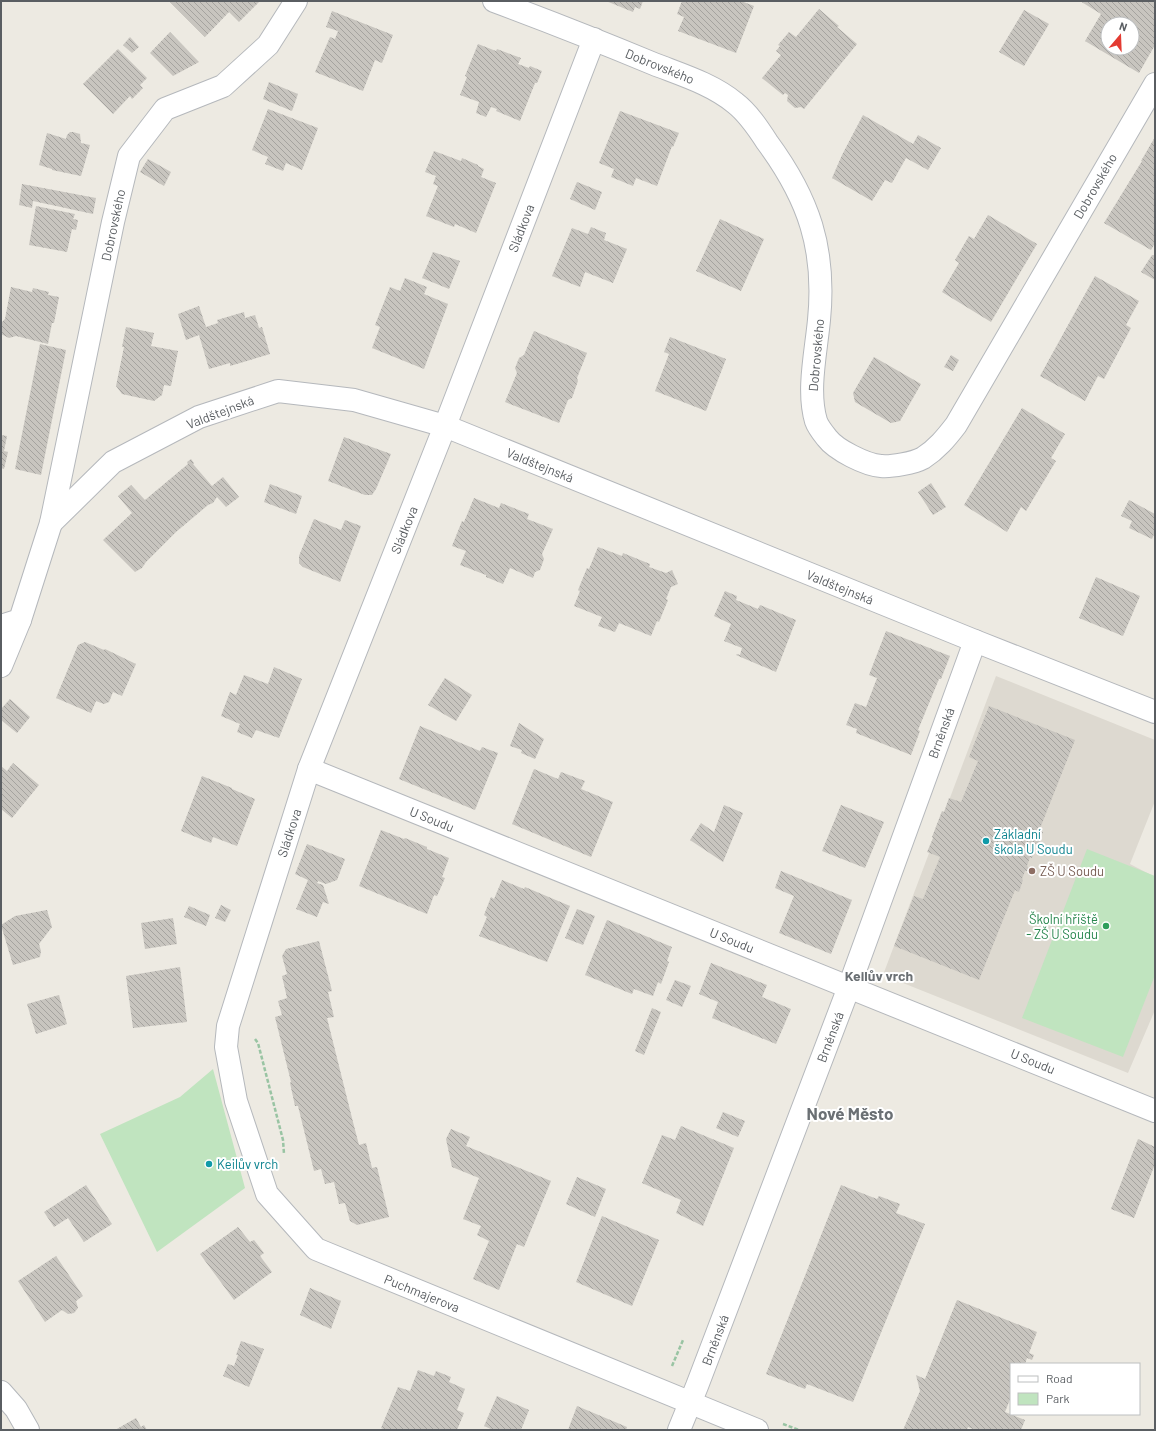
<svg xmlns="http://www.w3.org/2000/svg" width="1156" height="1431" font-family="Barlow,sans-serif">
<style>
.education{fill:#ddd9d0}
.park{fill:#c0e4bf}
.building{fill:url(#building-back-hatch);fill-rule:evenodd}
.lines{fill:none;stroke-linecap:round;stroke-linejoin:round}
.street-casing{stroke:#b5b8bc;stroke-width:24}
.path{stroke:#99c4a3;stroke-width:2.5;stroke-dasharray:4 2;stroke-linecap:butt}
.street{stroke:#fff;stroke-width:22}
.culture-dot{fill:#0f9aa8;stroke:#fff;stroke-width:1.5}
.education-dot{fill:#8d6e63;stroke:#fff;stroke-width:1.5}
.leisure-dot{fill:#2e9e5b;stroke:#fff;stroke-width:1.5}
.labels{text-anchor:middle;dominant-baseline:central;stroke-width:4;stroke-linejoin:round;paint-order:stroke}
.street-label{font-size:13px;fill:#5a5e62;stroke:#fff}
.culture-label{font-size:13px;fill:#0d838f;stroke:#fff;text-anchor:start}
.education-label{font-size:13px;fill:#785e54;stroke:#fff;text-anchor:start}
.leisure-label{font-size:13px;fill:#27864d;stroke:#fff;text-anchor:end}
.neighbourhood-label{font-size:14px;font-weight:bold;fill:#6b7074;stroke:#fff}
.district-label{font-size:17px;font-weight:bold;fill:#6b7074;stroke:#fff}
</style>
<defs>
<pattern id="building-back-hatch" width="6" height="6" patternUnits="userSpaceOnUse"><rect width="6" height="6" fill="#c8c5bf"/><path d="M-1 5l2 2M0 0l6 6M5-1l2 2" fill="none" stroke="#a5a39f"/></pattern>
</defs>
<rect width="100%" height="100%" fill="#edeae2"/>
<polygon class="education" points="996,676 1155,740 1155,801 1130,864 1155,877 1155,1010 1128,1073 883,975"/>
<g class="park">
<polygon points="1087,849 1155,876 1155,975 1123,1057 1022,1018"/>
<polygon points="213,1069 245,1188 157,1252 100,1134 180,1097"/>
</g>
<g class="building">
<polygon points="169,1 260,1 239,22 229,12 205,37"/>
<polygon points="606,1 643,1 640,9 635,7 633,12"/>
<polygon points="682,1 741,1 754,6 736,53 678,31 684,17 677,14"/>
<path d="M1080,1H1155V45L1139,73L1085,41L1101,14ZM1108,24H1132V48H1108Z"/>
<polygon points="819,9 839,26 837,27 857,44 804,109 801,107 795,108 787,101 788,95 785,93 783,95 762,78 781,55 776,51 780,46 778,45 789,32 796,37"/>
<polygon points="1024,10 1049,24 1024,66 999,52"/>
<polygon points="332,11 393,35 382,63 375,60 363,91 315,72 330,37 335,39 338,31 326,27"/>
<polygon points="170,32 199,62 173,76 150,53"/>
<polygon points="130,37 139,47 132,53 123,45"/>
<polygon points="478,44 496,51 497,49 521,58 518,64 529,68 530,66 542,71 537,83 535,83 520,121 496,111 497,109 491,107 486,117 476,113 479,102 460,95 467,77 465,76"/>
<polygon points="118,49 147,78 140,85 143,88 132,99 130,96 113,114 83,84"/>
<polygon points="269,82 298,94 292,111 263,99"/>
<polygon points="268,109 318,128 302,170 286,163 283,171 265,164 268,157 252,150"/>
<polygon points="620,111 679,133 673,147 672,146 657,186 636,178 633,186 611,177 614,169 599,163"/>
<polygon points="863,115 913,144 918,135 941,148 928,170 906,158 892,183 885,180 872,201 832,178 842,155"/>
<polygon points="70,132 73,132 80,134 81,143 90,145 81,176 52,170 52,169 39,165 47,133 66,139 67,135"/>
<polygon points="1155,137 1155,243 1151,250 1104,223 1142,161 1141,161"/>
<polygon points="434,151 461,161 462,158 478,165 478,166 484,169 481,177 496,183 476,233 455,224 454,227 426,216 438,186 433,184 436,176 425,172"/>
<polygon points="148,159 171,172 164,186 140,172"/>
<polygon points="577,182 602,192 595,210 570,199"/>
<polygon points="22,184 96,198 93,214 33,201 32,208 19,205"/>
<polygon points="36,206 75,214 73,219 78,220 76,230 72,229 67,252 29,245"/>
<polygon points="988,215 1037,244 991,322 942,292 959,263 955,260 969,236 974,239"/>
<polygon points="720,219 764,239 741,291 696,271"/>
<polygon points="591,227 606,233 604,240 627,249 613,283 585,272 580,287 552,276 572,228 588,234"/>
<polygon points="433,252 460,261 449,289 422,278"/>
<polygon points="1152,255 1155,255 1155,280 1141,272"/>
<polygon points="1095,276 1139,301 1126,325 1131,328 1104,379 1098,376 1085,401 1040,376"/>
<polygon points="405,278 427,287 424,294 448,304 424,369 372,348 380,327 375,325 390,287 400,291"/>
<polygon points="11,287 32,292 33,288 49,292 48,295 59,297 54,323 52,323 48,344 16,336 9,338 1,334 1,323 5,319"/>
<polygon points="199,306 206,327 218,323 217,320 244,312 245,318 255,315 259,328 262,327 270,354 230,366 230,363 209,369 199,335 186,340 178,314"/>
<polygon points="126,327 154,333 151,346 178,351 171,386 164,385 162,395 154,401 122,394 116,386 124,347 122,347"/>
<polygon points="534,331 587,353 577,378 578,381 572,398 568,400 559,423 505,402 517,373 515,368 519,358 524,355"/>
<polygon points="670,337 726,359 706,411 655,391 669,354 664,352"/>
<polygon points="40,344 66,350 41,475 15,469"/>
<polygon points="951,355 959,360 953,371 944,367"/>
<polygon points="874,357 921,384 900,421 891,423 855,402 853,393"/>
<polygon points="1022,408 1065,434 1051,458 1056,461 1026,511 1021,507 1007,532 964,505"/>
<polygon points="1,435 7,436 4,451 8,452 4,469 1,468"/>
<polygon points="344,437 391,454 376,489 372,495 365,495 328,481"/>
<polygon points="191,459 194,463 193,464 212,486 223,477 239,497 226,507 217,497 213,503 208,505 176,532 146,562 142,568 135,572 103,540 132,513 118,496 131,485 145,500 188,464 187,462"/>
<polygon points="931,483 946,507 933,515 918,492"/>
<polygon points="270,484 302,496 296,514 264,502"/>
<polygon points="474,498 499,508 501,503 529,514 527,519 553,529 542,554 544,559 540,570 535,572 533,578 510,568 503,584 486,577 486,575 460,565 466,551 452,546 462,521 464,522"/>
<polygon points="1129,500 1155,514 1155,532 1152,539 1129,528 1132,521 1121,516"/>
<polygon points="314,519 341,530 345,520 361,526 340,582 303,567 299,563 299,556"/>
<polygon points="598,547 622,556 623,553 650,564 649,567 666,573 672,570 678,584 671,587 666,599 668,600 659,622 657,621 651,636 619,623 615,632 598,626 602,617 574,606 580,591 578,590 587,568 589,569"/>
<polygon points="1096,577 1140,596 1123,636 1079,618"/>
<polygon points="725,591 737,596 736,600 758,609 760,605 796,620 776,672 736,655 737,654 740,655 742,648 724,641 731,624 714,616"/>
<polygon points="886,631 950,656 941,679 939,679 918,730 920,731 911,755 856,733 857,729 846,725 855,703 866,707 877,678 869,675"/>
<polygon points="85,642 104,650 105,649 136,664 122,696 113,692 109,702 104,704 96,701 91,713 56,698 78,645"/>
<polygon points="274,667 302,679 279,738 256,730 252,738 237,732 240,724 221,716 230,692 236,695 244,675 268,684"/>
<polygon points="445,678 472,695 456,721 428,705"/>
<polygon points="10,699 30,717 17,733 1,720 1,709"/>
<polygon points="989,706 1075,740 1039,831 1043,832 1038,845 1036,843 1032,853 1034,853 1032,858 1030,857 1027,866 1028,867 1027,871 1025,871 1022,879 1023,880 1019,892 1015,890 979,980 894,946 914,896 923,899 940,857 927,852 933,838 932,837 942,811 944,812 949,798 961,802 978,761 969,757"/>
<polygon points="519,723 544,739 535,759 521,753 522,750 510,746"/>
<polygon points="420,726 480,751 482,747 498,753 475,810 399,779"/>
<polygon points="13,763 39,785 12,818 1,809 1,766 7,771"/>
<polygon points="534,769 558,779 561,772 585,781 581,789 613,802 591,857 512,824"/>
<polygon points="202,776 232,788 232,789 255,799 237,846 213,837 211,843 181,831"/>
<polygon points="724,805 743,813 723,862 690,840 701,823 714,832"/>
<polygon points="841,805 884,822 865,868 822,851"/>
<polygon points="381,830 404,839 405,838 427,847 427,849 449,858 442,877 445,878 437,896 434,895 427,914 359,886"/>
<polygon points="307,844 345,859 337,880 326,884 318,881 317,883 323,885 329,904 323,902 317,917 296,909 308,880 295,874"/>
<polygon points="781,871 852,900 831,954 779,933 794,896 775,888"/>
<polygon points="502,880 524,889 525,887 570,906 547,962 479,936 487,917 484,915 491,897 494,899"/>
<polygon points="221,905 231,910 225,922 215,918"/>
<polygon points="189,906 210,915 206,926 184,917"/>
<polygon points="577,909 595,916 583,945 565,938"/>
<polygon points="47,910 52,927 39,944 41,951 40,957 13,965 1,925 15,916"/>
<polygon points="173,918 177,944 145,949 141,923"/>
<polygon points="607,920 672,947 667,961 669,962 661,984 658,982 653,996 634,989 632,994 585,975"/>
<polygon points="319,941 332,991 328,992 334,1017 327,1018 353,1122 359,1145 366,1143 372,1168 377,1167 389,1217 357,1225 350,1221 345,1203 339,1204 334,1182 325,1184 321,1169 314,1171 298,1106 295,1106 290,1083 291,1082 275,1017 282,1015 278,1001 287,998 282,976 287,974 282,956 286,949"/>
<polygon points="711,963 767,985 762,997 791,1009 776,1044 712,1018 718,1002 699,994"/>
<polygon points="180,967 187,1022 133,1028 126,976"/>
<polygon points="675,980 691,986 682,1007 666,1000"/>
<polygon points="59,995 67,1024 36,1034 27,1004"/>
<polygon points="652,1008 661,1012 644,1055 635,1051"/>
<polygon points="723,1112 745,1121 738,1137 716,1128"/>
<polygon points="681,1126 734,1148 703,1226 676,1213 681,1200 642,1183 662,1135 675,1140"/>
<polygon points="451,1129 470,1137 466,1146 551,1181 524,1247 517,1244 499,1290 473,1279 489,1241 477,1235 481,1226 463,1219 479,1178 452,1167 446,1139"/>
<polygon points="1138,1139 1155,1147 1155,1164 1134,1218 1111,1209"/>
<polygon points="577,1177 606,1189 595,1217 566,1204"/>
<polygon points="86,1185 112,1224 84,1242 68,1218 54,1227 44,1212"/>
<polygon points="841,1185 877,1199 879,1196 900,1204 896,1213 925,1224 853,1402 807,1384 805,1389 766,1374"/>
<polygon points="602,1216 659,1240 632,1306 576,1282"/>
<polygon points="238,1227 250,1242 254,1240 264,1253 260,1256 272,1272 234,1300 200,1254"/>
<polygon points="56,1256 83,1296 76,1301 78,1308 74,1313 68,1314 62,1310 45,1322 18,1281"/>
<polygon points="310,1288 341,1301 331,1329 300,1315"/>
<polygon points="957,1300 1037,1332 1029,1353 1034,1355 1032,1360 1027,1358 1025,1364 1011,1364 1011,1397 1005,1412 1025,1420 1021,1430 975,1430 968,1427 967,1430 903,1430 920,1391 916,1375 925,1379"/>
<polygon points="241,1341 264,1349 249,1387 223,1376 228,1364 234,1366 238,1355 236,1355"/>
<polygon points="418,1370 434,1376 436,1371 451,1377 449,1382 465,1389 457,1410 464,1413 457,1430 385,1430 381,1428 398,1387 410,1391"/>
<polygon points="497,1396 529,1410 521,1430 493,1430 484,1426"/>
<polygon points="577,1406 627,1427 626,1430 568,1430"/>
<polygon points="136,1418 141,1427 144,1425 147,1430 115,1430"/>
</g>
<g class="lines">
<g class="street-casing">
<g id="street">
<path d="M494,1C548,21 601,42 654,64C682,75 712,84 735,103C748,113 758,128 767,142C809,199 826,249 819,320C816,352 807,391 816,421C818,427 823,433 827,438C836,450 866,465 881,466C891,467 914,463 923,458C937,449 946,438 956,425L1155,84"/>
<polyline points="594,39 445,426 309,769 228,1026 226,1047 236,1101 267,1194 316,1249 757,1430"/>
<polyline points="51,523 113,462 199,417 278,391 354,400 445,426 975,641 1155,712"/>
<polyline points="1,626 20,620 51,523 113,222 129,156 165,109 223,86 268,45 296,1"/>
<polyline points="1,666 20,620"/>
<polyline points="309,769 1155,1111"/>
<polyline points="1,1392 16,1409 28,1430"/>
<polyline points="679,1430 697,1386 849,987 975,641"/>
</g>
</g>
<g class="path">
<polyline points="255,1039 258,1043 283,1140 284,1154"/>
<polyline points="672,1366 683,1340"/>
<polyline points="783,1424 799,1430"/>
</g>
<use href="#street" class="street"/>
</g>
<g class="culture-dot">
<circle cx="986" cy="841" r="4"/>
<circle cx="209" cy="1164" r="4"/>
</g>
<circle class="education-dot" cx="1032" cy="871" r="4"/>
<circle class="leisure-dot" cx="1106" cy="926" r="4"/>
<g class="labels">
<g class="street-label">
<text transform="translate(660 66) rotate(22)">Dobrovského</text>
<text transform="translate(1095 186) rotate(-60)">Dobrovského</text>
<text transform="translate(113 225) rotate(-78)">Dobrovského</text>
<text transform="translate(521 228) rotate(-69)">Sládkova</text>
<text transform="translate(816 355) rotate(-85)">Dobrovského</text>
<text transform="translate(220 412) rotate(-21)">Valdštejnská</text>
<text transform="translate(540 465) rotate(22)">Valdštejnská</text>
<text transform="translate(404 530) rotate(-68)">Sládkova</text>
<text transform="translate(840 587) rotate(22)">Valdštejnská</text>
<text transform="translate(941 733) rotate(-70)">Brněnská</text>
<text transform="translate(432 819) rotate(22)">U Soudu</text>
<text transform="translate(289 833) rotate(-72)">Sládkova</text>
<text transform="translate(732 940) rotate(22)">U Soudu</text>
<text transform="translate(830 1037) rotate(-69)">Brněnská</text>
<text transform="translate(1033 1061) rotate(22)">U Soudu</text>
<text transform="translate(422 1293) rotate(22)">Puchmajerova</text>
<text transform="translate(715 1340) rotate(-69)">Brněnská</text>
</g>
<g class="culture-label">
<text x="994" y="834">Základní<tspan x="994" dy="15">škola U Soudu</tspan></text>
<text x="217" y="1164">Keilův vrch</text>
</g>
<g class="education-label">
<text x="1040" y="871">ZŠ U Soudu</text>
</g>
<g class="leisure-label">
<text x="1098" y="919">Školní hřiště<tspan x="1098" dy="15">- ZŠ U Soudu</tspan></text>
</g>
<g class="neighbourhood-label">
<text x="879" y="975">Keilův vrch</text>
</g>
<g class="district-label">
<text x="850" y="1113">Nové Město</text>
</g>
</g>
<rect width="1156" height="1431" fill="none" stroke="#5a5e62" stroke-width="4"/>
<rect x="1010" y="1363" width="130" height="52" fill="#ffffff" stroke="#bdbfc0"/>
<rect x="1018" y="1376" width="20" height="6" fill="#ffffff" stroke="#bdbfc0"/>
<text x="1046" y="1383" font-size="12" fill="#5a5e62">Road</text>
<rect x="1018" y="1393" width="20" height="12" fill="#c0e4bf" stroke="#bdbfc0"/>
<text x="1046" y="1403" font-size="12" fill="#5a5e62">Park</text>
<g transform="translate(1120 36) rotate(19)"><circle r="19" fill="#ffffff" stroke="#bdbfc0"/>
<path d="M0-3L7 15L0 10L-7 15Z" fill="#e33b32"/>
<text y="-6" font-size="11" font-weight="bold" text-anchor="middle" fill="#5a5e62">N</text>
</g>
</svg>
